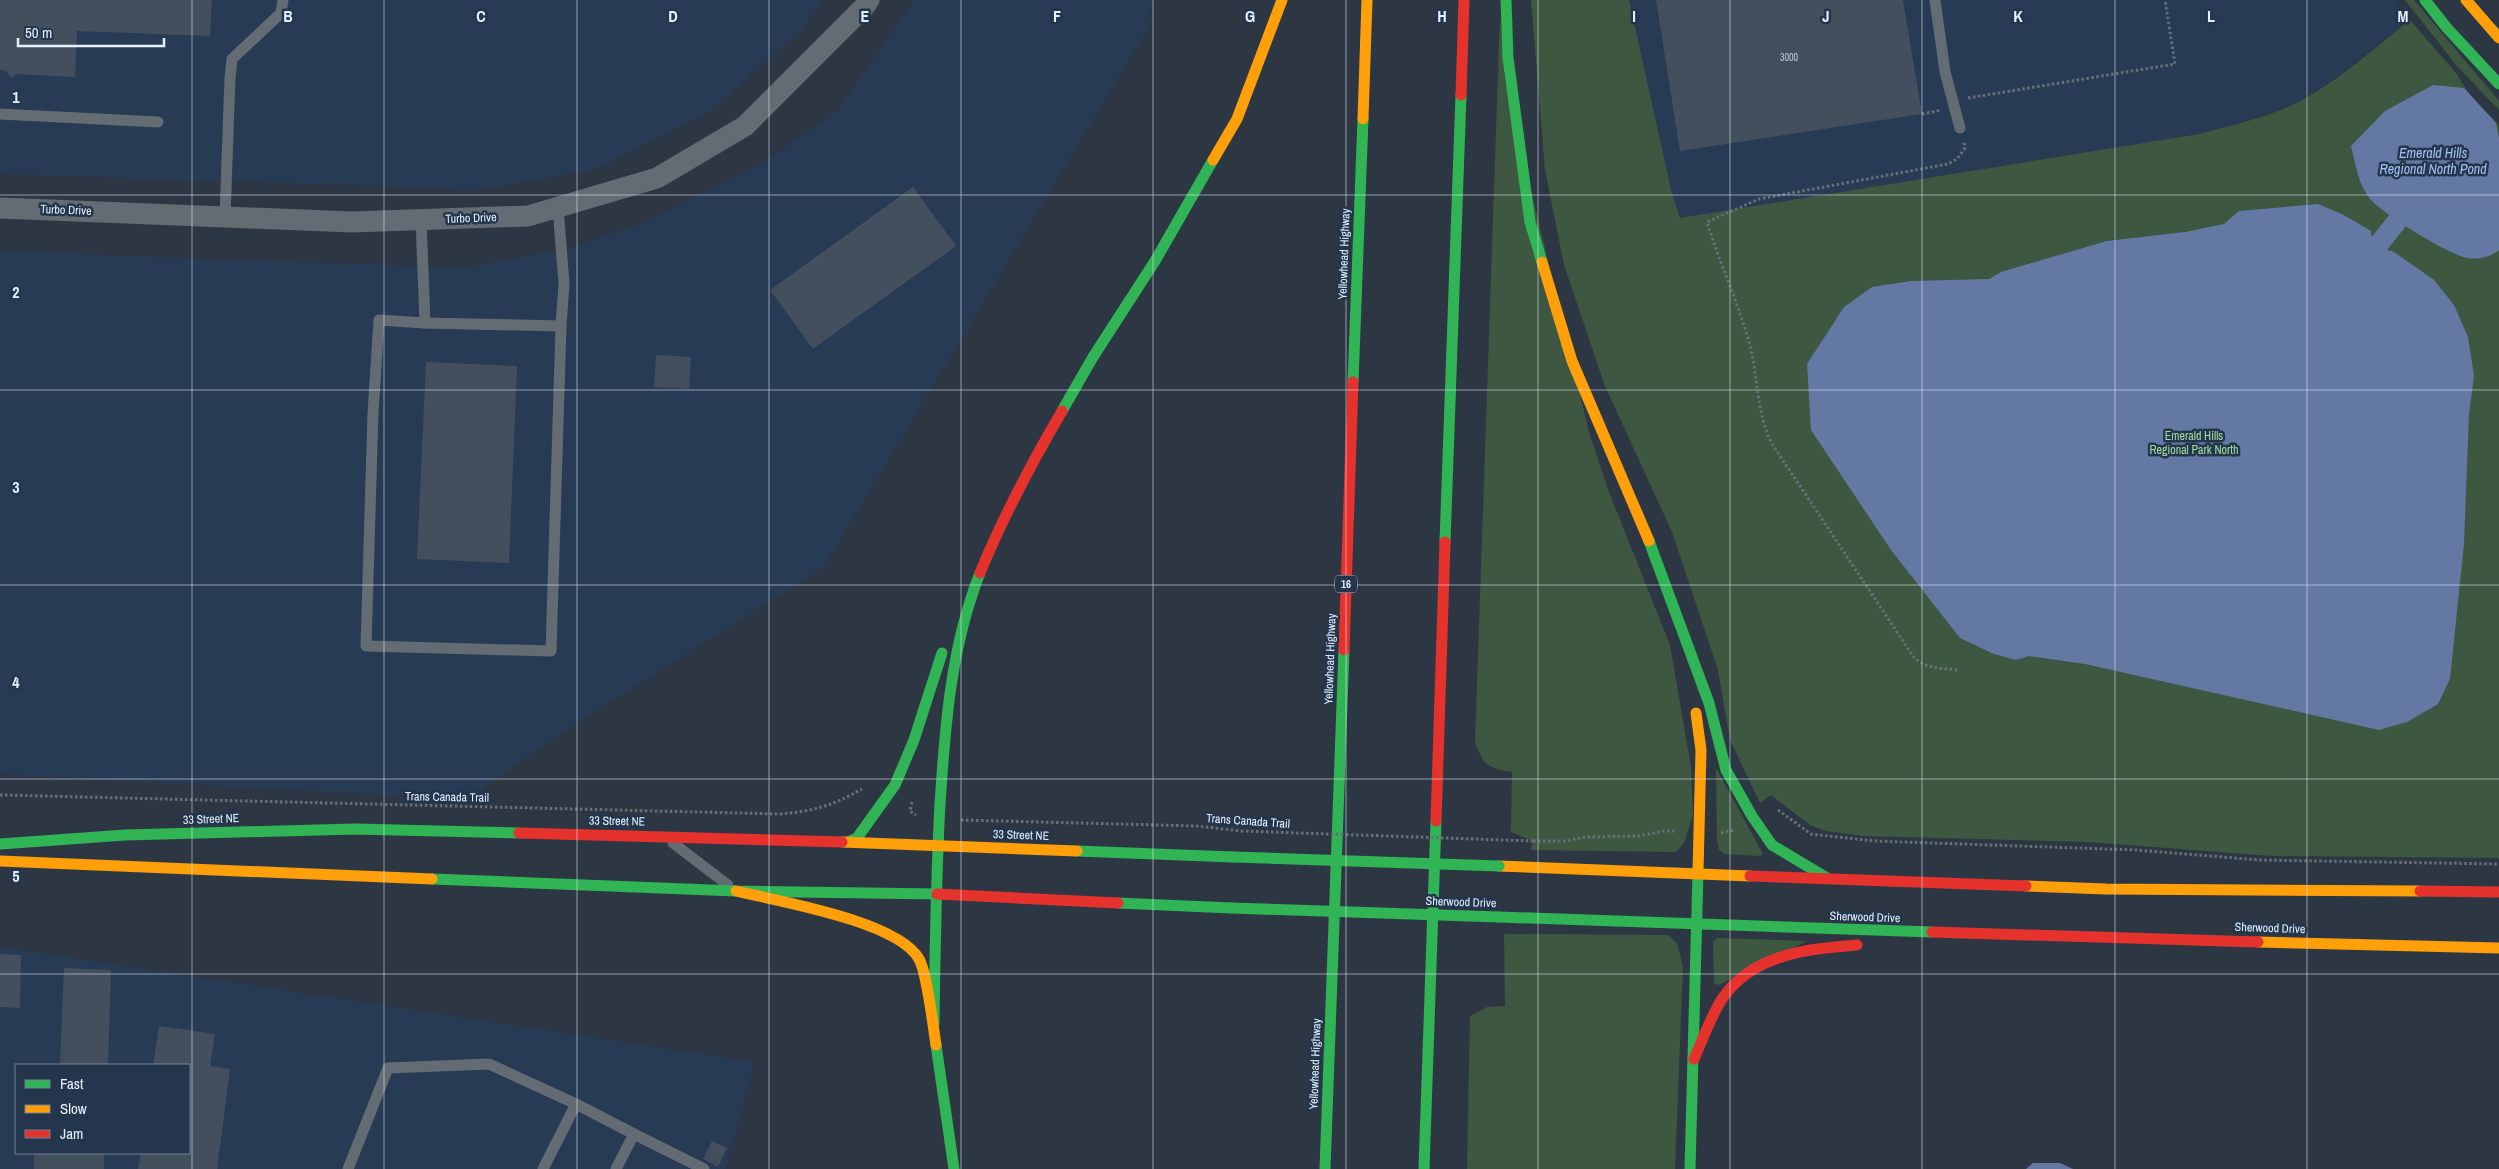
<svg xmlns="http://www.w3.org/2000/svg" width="2499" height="1169" font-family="'Archivo Narrow',sans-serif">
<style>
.built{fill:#273b55;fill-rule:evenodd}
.green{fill:#3e5740}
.water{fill:#6379a4}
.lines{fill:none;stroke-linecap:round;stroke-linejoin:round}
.canal{stroke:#6379a4;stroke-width:20}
.building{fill:#444f5d}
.path{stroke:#686f77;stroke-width:3;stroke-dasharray:2.5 2.5;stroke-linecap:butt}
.lane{stroke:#646c73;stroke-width:11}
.street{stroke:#646c73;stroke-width:21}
.fast{stroke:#30b455;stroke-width:11}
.slow{stroke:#ff9f0a;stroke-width:11}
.jam{stroke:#e5322d;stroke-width:11}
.path-bridge{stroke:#686f77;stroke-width:3;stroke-dasharray:2.5 2.5;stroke-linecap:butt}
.fast-bridge{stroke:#30b455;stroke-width:11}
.grid{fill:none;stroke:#e5f0ff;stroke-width:1;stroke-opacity:0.55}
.labels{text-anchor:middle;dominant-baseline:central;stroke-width:5;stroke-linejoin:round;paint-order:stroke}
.number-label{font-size:10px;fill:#bdc8d6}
.shield{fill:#24364c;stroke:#abb8c9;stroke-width:1}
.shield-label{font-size:11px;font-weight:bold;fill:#e5f0ff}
.street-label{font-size:12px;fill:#e5f0ff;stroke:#24364c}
.park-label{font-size:12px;fill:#a3dfa0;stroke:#24364c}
.water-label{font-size:14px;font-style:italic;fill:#a4c2f9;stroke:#24364c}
.grid-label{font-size:16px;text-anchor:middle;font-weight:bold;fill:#e5f0ff;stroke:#24364c;stroke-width:5;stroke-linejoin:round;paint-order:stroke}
</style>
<rect width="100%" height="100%" fill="#2d3743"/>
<g class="built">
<polygon points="0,0 824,0 799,32 709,112 597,169 473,191 380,186 0,174"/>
<polygon points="914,0 1152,0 1149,27 824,567 601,708 466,799 0,774 0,251 463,268 569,248 642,223 769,159 838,110"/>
<polygon points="1626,0 2395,0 2410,20 2325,86 2296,102 2248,121 2199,134 1680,218 1672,194"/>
<path d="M0,947L755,1062L725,1169H0ZM16,1065H189V1153H16Z"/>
</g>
<g class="green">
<path d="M1531,0H1629L1672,194L1680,218L2199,134C2233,125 2267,118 2298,102C2339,81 2374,48 2410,20L2456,73L2469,94L2499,125V858L2272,856L2088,842L1864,836L1826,831L1810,825L1771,795L1760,803L1730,740L1718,670L1672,532L1605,386L1564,265L1545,170Z"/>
<polygon points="2405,0 2414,0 2499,101 2499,110 2457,66"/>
<path d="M1500,15L1505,81L1589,432L1609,492L1670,645L1691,767L1693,815L1684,843L1676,852L1531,850L1533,841L1511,832L1512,772C1487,768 1484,765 1475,743Z"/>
<polygon points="1716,768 1763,854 1760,856 1725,854 1719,850 1717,841"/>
<polygon points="1504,934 1668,935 1677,943 1683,967 1675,1169 1467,1169 1470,1016 1487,1007 1505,1006"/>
<polygon points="1717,938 1807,941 1719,985 1714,983 1713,942"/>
</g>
<g class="water">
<path d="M2433,85L2464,88L2496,123L2499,138V250C2490,257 2479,260 2467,258C2446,253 2386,216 2371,200C2358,185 2356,165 2351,146L2385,111Z"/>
<polygon points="2318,204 2342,214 2371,231 2371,235 2384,249 2394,252 2434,280 2454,305 2468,337 2474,376 2469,414 2464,544 2450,679 2438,704 2407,722 2379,730 2085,664 2029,656 2016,660 1994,654 1960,638 1891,550 1811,430 1807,364 1844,307 1872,287 1911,281 1989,279 2001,272 2107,241 2185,232 2224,224 2239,211"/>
<polygon points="2033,1163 2060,1163 2073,1169 2026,1169"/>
</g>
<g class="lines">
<polyline class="canal" points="2379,244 2398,220"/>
</g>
<g class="building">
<polygon points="0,0 212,0 210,36 77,31 75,77 16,74 12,78 6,71 0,70"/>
<polygon points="1656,0 1903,0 1922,114 1680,151"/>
<polygon points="913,187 956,246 813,349 770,290"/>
<polygon points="656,355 691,357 689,389 654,387"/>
<polygon points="426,362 517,366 509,563 417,559"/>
<polygon points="0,954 21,955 20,1008 0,1007"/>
<polygon points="64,968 111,970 108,1065 60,1065"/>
<polygon points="159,1026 215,1034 210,1066 230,1069 217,1169 138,1169 141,1153 189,1153 189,1065 153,1065"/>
<polygon points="712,1141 727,1148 718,1167 703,1159"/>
<rect x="34" y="1153" width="70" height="16"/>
</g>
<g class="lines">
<g class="path">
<polyline points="1968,98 2175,64 2165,0"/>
<polyline points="1922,114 1941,110"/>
<path d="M1957,670C1941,668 1924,669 1913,656L1772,444C1756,412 1759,380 1750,346C1739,304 1720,264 1707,222L1759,199L1948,164L1957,159L1965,148L1964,142"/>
<path d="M0,795L780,814C814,811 832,806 862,789"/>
<polyline points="912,802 910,811 916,815"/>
<polyline points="1778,810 1811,834 1874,841 2136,850 2259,860 2499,864"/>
<polyline points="961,820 1197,826 1241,831"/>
<polyline points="1721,833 1734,830"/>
<polyline points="1533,841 1565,841 1586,837 1639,836 1663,831 1677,831"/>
</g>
<g class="lane">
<polyline points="1935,0 1945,72 1960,128"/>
<polyline points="0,114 158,122"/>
<polyline points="225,217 230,78 232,59 281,13 283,0"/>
<polyline points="421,219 425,323 561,326 564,284 558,207"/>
<polyline points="425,323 379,320 373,413 366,646 551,651 561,326"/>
<polyline points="673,843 728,885"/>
<polyline points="634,1134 704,1169"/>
<polyline points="348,1169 388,1068 489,1064 576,1104 634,1134 616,1169"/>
<polyline points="543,1169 576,1104"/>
</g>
<polyline class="street" points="0,208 352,222 528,216 657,178 745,126 865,6 869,0"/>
<g class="fast">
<polyline points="1506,0 1508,58 1530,222 1542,262"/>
<polyline points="2425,0 2447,28 2499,84"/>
<polyline points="1353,382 1363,119"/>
<polyline points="1062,411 1093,357 1155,261 1213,160"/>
<polyline points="1649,541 1709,703 1726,770 1752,816 1772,845 1827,878"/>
<polyline points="1445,542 1461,95"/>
<polyline points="848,842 857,838 895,785 914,740 942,653"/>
<polyline points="0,844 125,835 355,829 519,833"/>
<polyline points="1077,851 1233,857"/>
<polyline points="432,879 736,891 937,894"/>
<polyline points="1118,903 1231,908"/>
<polyline points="1499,917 1932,932"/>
<path d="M934,1024C935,950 936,877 940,804C945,726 951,646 980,573"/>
<polyline points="936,1045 954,1169"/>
<polyline points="1325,1169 1344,650"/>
<polyline points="1424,1169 1436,821"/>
<polyline points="1690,1169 1698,872"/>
</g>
<g class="slow">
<polyline points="2466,0 2499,38"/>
<polyline points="1363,119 1367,0"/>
<polyline points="1213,160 1237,119 1282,0"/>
<polyline points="1542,262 1572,361 1649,541"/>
<polyline points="1696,713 1701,750 1698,872"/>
<polyline points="842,842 1077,851"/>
<polyline points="0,861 432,879"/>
<polyline points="1499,866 1750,876"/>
<polyline points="2026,886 2106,889 2420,891"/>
<path d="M736,891C777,901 898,921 919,959C927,973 933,1026 936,1045"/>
<polyline points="2258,942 2499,948"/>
</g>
<g class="jam">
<polyline points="1461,95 1464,0"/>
<path d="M980,573C1003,517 1031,464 1062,411"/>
<polyline points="1344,650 1353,382"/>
<polyline points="1436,821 1445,542"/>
<polyline points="519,833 842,842"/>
<polyline points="1750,876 2026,886"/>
<polyline points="2420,891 2499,892"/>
<polyline points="937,894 1118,903"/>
<polyline points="1932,932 2258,942"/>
<path d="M1694,1059C1703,1039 1710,1018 1722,999C1752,954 1808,949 1857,945"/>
</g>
<polyline class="path-bridge" points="1241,831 1533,841"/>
<g class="fast-bridge">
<polyline points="1233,857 1499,866"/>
<polyline points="1231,908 1499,917"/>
</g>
</g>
<path class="grid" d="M192,0V1169M384,0V1169M577,0V1169M769,0V1169M961,0V1169M1153,0V1169M1346,0V1169M1538,0V1169M1730,0V1169M1922,0V1169M2115,0V1169M2307,0V1169M0,195H2499M0,390H2499M0,585H2499M0,779H2499M0,974H2499"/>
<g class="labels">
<g class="number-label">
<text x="1789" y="57">3000</text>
</g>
<rect class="shield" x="1335" y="575.5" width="22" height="17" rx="4"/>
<g class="shield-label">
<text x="1346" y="584">16</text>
</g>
<g class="street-label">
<text transform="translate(66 210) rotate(2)">Turbo Drive</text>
<text transform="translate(471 218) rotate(-2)">Turbo Drive</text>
<text transform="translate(1344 254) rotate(-88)">Yellowhead Highway</text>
<text transform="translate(1330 659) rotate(-88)">Yellowhead Highway</text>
<text transform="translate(447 797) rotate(1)">Trans Canada Trail</text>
<text transform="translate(211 819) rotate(-2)">33 Street NE</text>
<text transform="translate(617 821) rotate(1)">33 Street NE</text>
<text transform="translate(1248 821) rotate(4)">Trans Canada Trail</text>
<text transform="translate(1021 835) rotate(2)">33 Street NE</text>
<text transform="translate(1461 902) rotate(2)">Sherwood Drive</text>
<text transform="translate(1865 917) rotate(2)">Sherwood Drive</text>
<text transform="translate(2270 928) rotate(2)">Sherwood Drive</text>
<text transform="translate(1315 1064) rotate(-88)">Yellowhead Highway</text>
</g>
<g class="park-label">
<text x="2194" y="436">Emerald Hills<tspan x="2194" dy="14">Regional Park North</tspan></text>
</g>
<g class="water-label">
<text x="2433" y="153">Emerald Hills<tspan x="2433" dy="16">Regional North Pond</tspan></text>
</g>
</g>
<g class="grid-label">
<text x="288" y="22">B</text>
<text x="481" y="22">C</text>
<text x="673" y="22">D</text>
<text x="865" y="22">E</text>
<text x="1057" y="22">F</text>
<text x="1250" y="22">G</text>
<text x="1442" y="22">H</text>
<text x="1634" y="22">I</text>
<text x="1826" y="22">J</text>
<text x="2018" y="22">K</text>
<text x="2211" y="22">L</text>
<text x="2403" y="22">M</text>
<text x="16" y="103">1</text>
<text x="16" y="298">2</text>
<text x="16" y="493">3</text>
<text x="16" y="688">4</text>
<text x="16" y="882">5</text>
</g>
<rect x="15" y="1064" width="175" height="90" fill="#24364c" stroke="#718094"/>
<rect x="25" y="1080" width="25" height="8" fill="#30b455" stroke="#718094"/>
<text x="60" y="1089" font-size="15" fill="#e5f0ff">Fast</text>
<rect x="25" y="1105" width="25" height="8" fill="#ff9f0a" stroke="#718094"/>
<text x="60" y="1114" font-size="15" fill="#e5f0ff">Slow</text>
<rect x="25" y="1130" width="25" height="8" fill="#e5322d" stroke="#718094"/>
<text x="60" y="1139" font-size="15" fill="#e5f0ff">Jam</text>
<path d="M18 38v8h146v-8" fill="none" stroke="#e5f0ff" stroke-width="2.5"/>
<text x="25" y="38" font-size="15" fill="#e5f0ff" stroke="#24364c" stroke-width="4" paint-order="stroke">50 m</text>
</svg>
